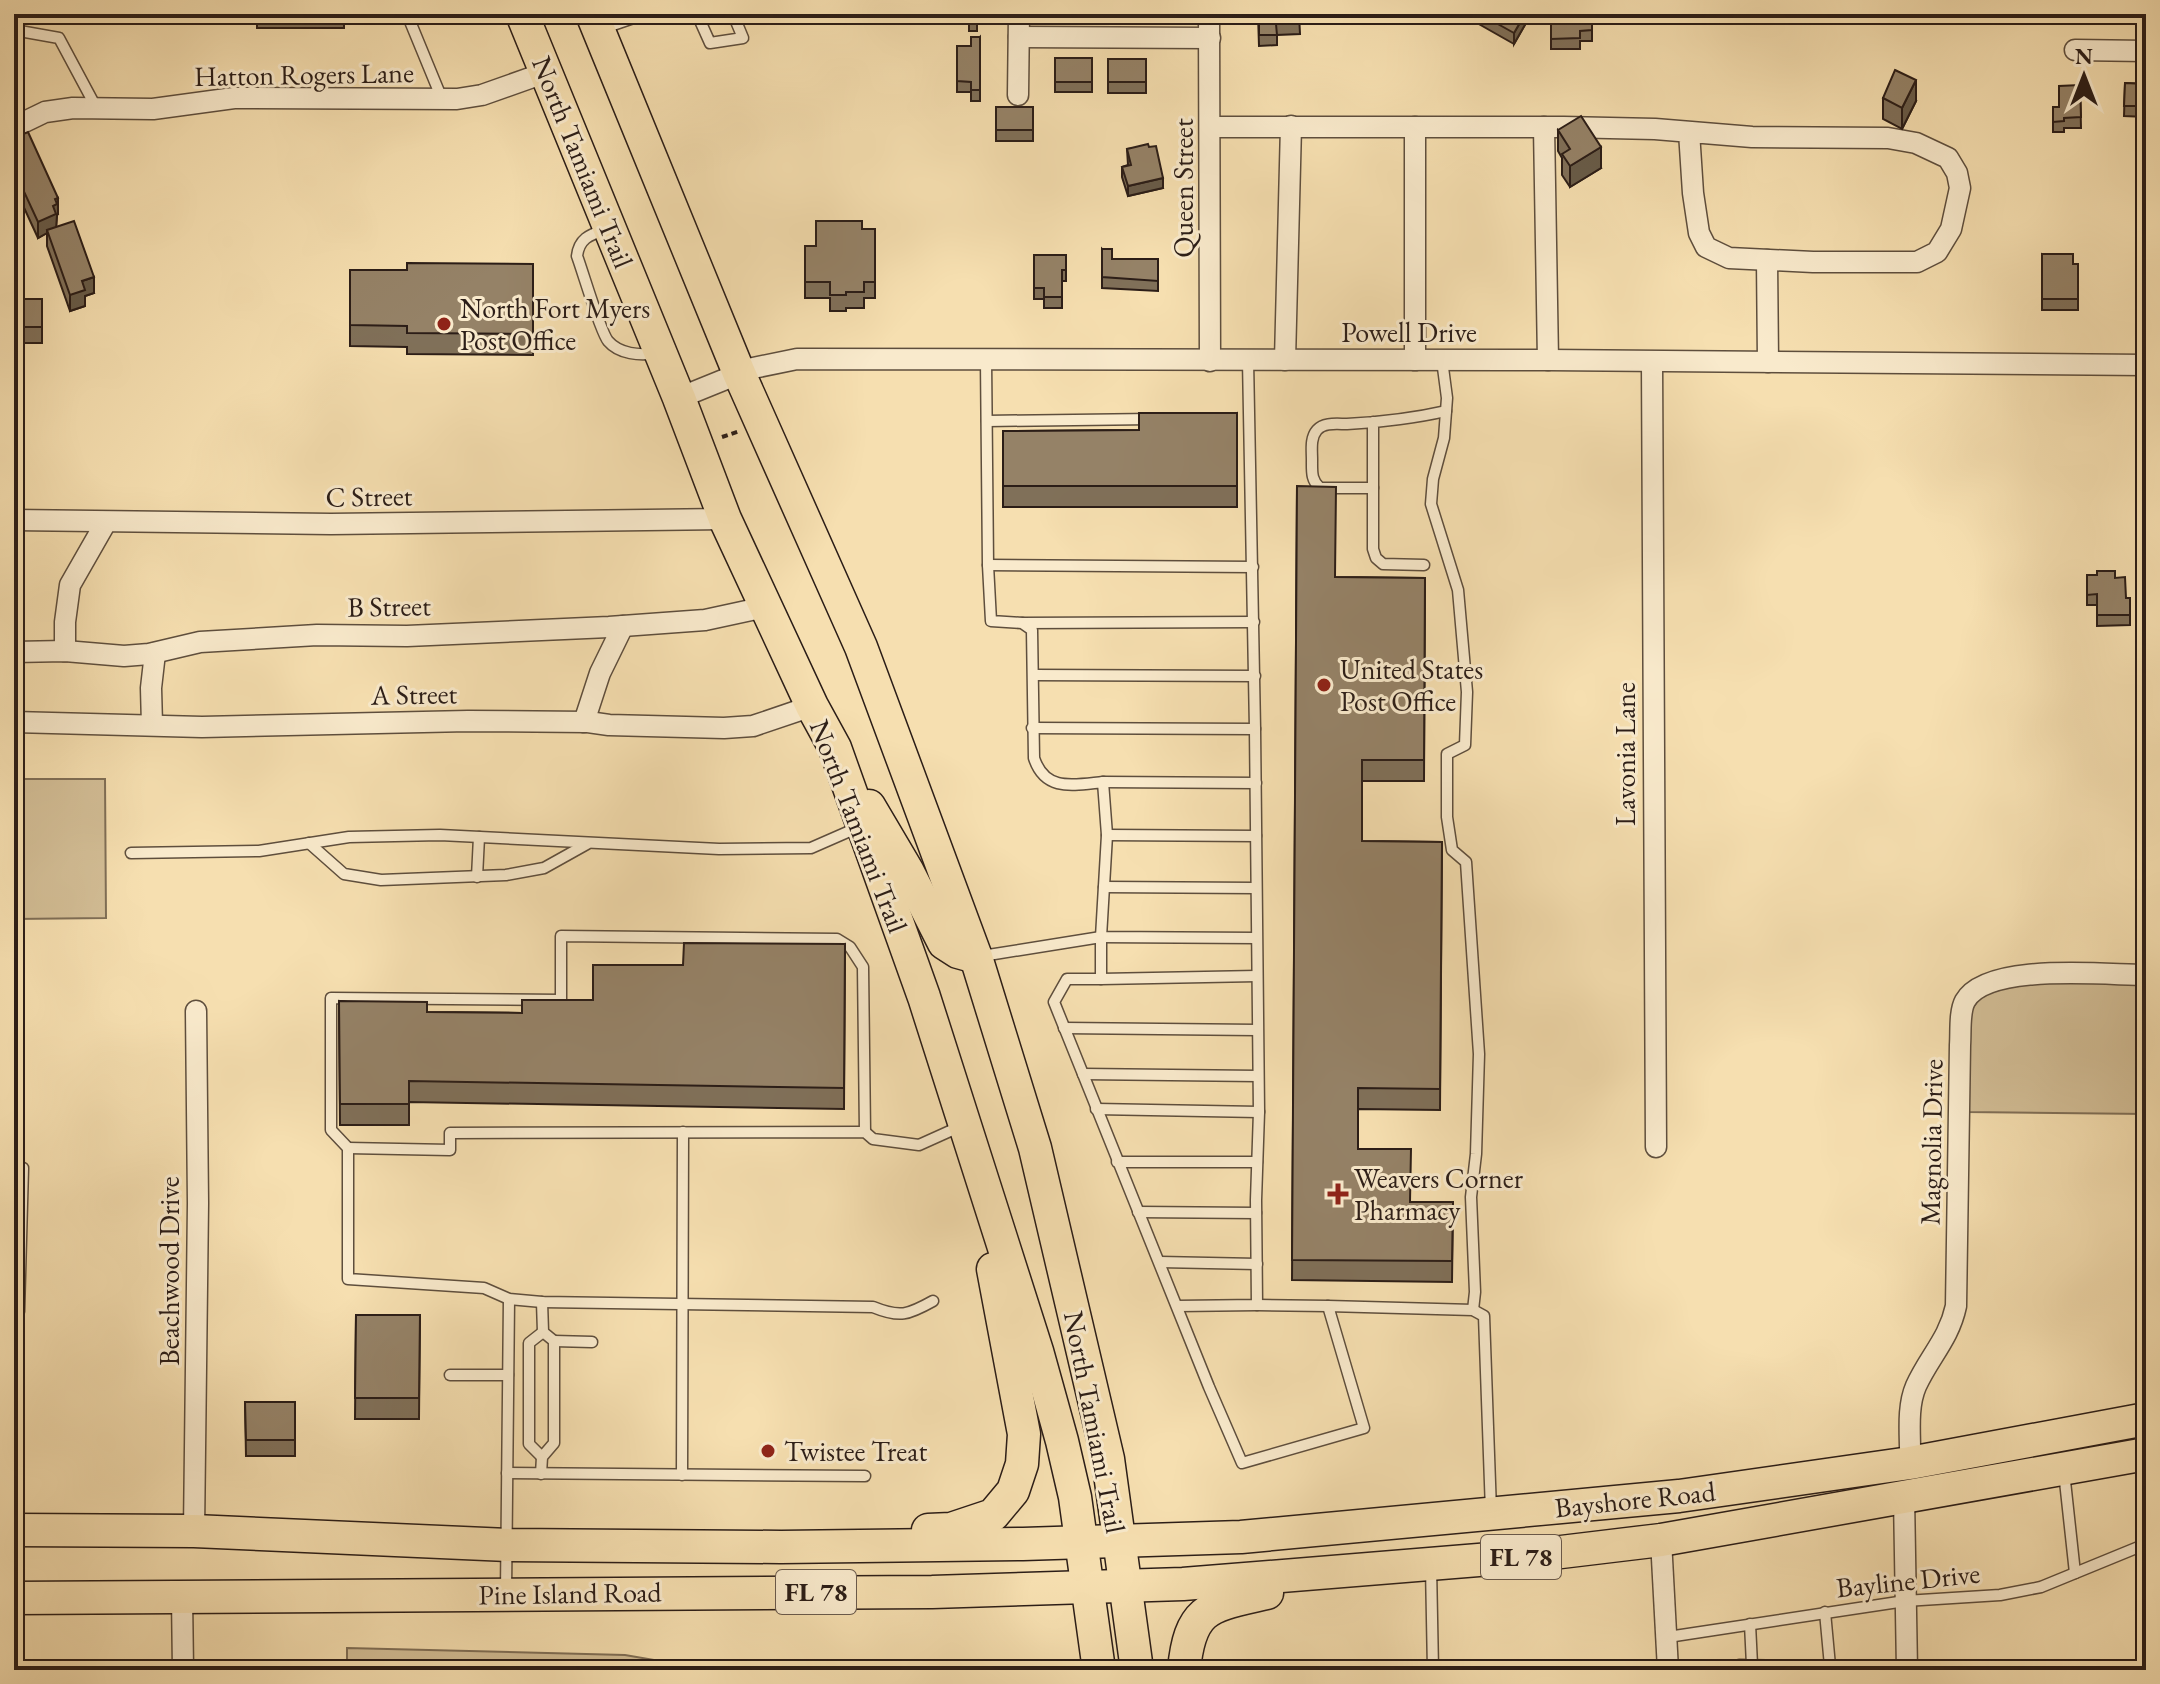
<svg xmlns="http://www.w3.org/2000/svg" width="2160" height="1684" font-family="'EB Garamond',serif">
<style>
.green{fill:#d3be96;stroke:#7f6e56;stroke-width:2}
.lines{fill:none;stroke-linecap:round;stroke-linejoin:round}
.service-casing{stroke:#5e4e3d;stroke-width:13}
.minor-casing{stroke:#5e4e3d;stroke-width:23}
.primary-casing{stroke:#2b1d17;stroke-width:35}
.path{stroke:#2b1d17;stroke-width:4;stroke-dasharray:6 4;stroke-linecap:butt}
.service{stroke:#f9eacc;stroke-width:10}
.minor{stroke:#f9eacc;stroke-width:20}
.primary{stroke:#f6dfb0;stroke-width:32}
.wall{fill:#807059;stroke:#2b1d17;stroke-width:2}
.shaded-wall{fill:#685b48;stroke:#2b1d17;stroke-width:2}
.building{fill:#958267;stroke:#2b1d17;stroke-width:2}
.poi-dot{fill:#8f2418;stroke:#f9eacc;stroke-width:3}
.labels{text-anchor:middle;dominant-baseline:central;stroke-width:6;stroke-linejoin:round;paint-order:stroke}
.shield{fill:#f9eacc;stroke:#695a4d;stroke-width:2}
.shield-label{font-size:26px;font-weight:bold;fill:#2b1d17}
.street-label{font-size:28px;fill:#2b1d17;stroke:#f9eacc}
.poi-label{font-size:28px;fill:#2b1d17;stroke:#f9eacc;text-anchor:start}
</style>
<rect width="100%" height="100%" fill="#f6dfb0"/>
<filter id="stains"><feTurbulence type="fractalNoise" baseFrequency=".0025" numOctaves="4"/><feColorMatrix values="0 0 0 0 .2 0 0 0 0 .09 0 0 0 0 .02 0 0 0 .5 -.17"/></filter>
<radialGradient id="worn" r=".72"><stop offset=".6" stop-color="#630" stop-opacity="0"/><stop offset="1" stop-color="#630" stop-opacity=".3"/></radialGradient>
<g class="green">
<polygon points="14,779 105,779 106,918 14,919"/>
<polygon points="2018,981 2146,982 2146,1114 1967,1112 1971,1010 1986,991"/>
<polygon points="347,1648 625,1655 712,1670 347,1670"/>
</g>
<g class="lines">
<g class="service-casing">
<g id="service">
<polyline points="407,14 442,99"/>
<polyline points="697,14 710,43 743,38 733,14"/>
<polyline points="14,24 15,14"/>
<polyline points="604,28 645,14"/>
<polyline points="14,30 59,38 97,109"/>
<path d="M604,230C589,235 579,239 577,256C583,272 600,331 608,341C619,354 640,356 656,353"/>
<path d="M986,360L988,565L991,621L1022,623L1032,630L1034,758C1045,792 1073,785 1103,782L1107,835L1101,937L1256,938"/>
<polyline points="1442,360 1447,398 1444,438 1433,479 1431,504 1458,590 1467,692 1465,745 1447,754 1447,817 1452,850 1466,862 1479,1054 1476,1154 1471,1197 1475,1292 1473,1310"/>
<polyline points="987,421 1152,419"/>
<path d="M1373,422V488H1320C1311,480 1312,472 1312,460C1312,450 1310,438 1317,430C1324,422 1337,424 1347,424C1383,422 1411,419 1446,411"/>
<polyline points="1373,488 1373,549 1376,558 1383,564 1424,565"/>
<polyline points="988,565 1253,567"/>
<polyline points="1022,623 1254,622"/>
<polyline points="1034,675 1255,676"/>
<polyline points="1032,728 1255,729"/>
<polyline points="1103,782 1256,783"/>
<polyline points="1107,835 1256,836"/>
<polyline points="309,843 344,874 381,880 506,875 544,868 587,844"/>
<polyline points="131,853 259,851 349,837 440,835 719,849 811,848 859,827"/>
<polyline points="477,877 479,837"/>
<polyline points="1104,887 1255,888"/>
<polyline points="982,956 1101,937 1101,979 1067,979 1054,1002 1209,1387 1242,1463 1364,1428 1328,1306 1473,1310 1484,1316 1491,1511"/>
<polyline points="1101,979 1257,976"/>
<polyline points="1064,1028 1257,1030"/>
<polyline points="1083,1074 1258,1076"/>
<polyline points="1096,1109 1259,1112"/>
<path d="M865,1132L863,967L850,947L837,939L561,936V1000L331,998V1130L348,1148V1279L484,1288L509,1299L542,1302L873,1307C900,1318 908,1315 933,1301"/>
<polyline points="348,1148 450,1150 450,1133 865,1132 873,1139 919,1145 959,1127"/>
<polyline points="1117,1162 1257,1162"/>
<polyline points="1138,1212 1256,1213"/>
<polyline points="1160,1262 1257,1264"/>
<polyline points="1257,1305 1328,1306"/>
<polyline points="1178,1306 1257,1305 1256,1200 1259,1112 1255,729 1248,360"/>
<polyline points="14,1332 19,1311 23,1168"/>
<polyline points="554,1341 592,1342"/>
<polyline points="450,1375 508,1375"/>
<polyline points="542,1457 529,1444 529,1343 543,1332"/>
<polyline points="2064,1472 2075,1573"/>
<polyline points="507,1473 865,1476"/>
<polyline points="541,1474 542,1457 554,1443 554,1341 543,1332 542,1302"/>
<polyline points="682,1475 683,1132"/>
<polyline points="1431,1567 1433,1670"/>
<polyline points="506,1592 509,1299"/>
<polyline points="1825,1612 1830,1666"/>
<polyline points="1750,1624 1752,1665"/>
<polyline points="1668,1637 1905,1601 2000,1595 2041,1587 2146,1544"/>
<polyline points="1739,1670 1739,1665 1848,1667 1848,1670"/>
</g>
</g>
<g class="minor-casing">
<g id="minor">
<polyline points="1209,14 1210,361"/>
<polyline points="1019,37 1210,38"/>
<polyline points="2075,50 2146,51"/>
<polyline points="1018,95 1019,14"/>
<polyline points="14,127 45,112 73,108 153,109 234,98 457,99 482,95 547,72"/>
<polyline points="1211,127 1564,127 1655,129 1752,137 1888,138 1916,143 1948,158 1957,173 1960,188 1951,229 1937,252 1917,262 1813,262 1729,258 1706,247 1699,233 1693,193 1689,132"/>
<polyline points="1415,127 1415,360"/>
<polyline points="1544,127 1548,360"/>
<polyline points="1767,260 1768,362"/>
<polyline points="1285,360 1291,126"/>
<polyline points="1652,362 1656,1147"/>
<polyline points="679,398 753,368 797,359 1548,360 2146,365"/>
<polyline points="14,520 331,524 725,519"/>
<polyline points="65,651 65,622 70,585 106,522"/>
<polyline points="14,652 65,651 124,656 149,654 200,642 317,635 407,636 609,627 705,620 765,607"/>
<polyline points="14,722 202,727 468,721 588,722 609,725 724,728 753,726 812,706"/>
<polyline points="584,722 600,673 623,626"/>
<polyline points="152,725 151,688 155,653"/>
<path d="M1910,1463C1911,1439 1906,1409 1916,1386C1929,1357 1949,1339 1956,1306L1960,1045C1961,1033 1959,1012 1965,1001C1987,962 2105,975 2146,975"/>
<polyline points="1904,1497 1907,1670"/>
<polyline points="194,1531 198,1203 196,1011"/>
<polyline points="1661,1540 1668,1670"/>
<polyline points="182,1597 183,1670"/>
</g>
</g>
<g class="primary-casing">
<g id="primary">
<polyline points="522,14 679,398 725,519 812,706 835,748 924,997 1037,1351 1062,1441 1075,1497 1099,1670"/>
<polyline points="592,14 739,373 861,647 976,957 1035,1148 1108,1459 1137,1670"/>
<polyline points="869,806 908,872 944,943 958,952 976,957"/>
<polyline points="14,1530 194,1531 508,1545 781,1547 1023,1544 1241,1537 1679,1496 1910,1463 2146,1419"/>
<polyline points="928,1530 951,1529 993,1515 1013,1491 1022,1464 1024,1434 993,1269"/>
<polyline points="14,1598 932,1592 1183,1584 1528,1556 1661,1540 2146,1454"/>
<path d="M1184,1670C1190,1606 1210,1606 1267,1593"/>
</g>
</g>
<polyline class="path" points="722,437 740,431"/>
<use href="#service" class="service"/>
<use href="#minor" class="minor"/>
<use href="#primary" class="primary"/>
</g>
<g class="wall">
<rect x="257" y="14" width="87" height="14"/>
<polygon points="954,14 977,14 977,31 969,31 969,22 954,22"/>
<polygon points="1258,14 1299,14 1300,34 1277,35 1277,45 1259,46"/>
<polygon points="1477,14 1526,14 1526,23 1514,44 1477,23"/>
<polygon points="1551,14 1592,14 1592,41 1580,41 1580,49 1551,49"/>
<rect x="1609" y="14" width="29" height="10"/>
<polygon points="980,37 980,101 971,101 971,92 957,92 957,46 971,46"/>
<rect x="1055" y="58" width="37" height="34"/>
<rect x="1108" y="59" width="38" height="34"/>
<polygon points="2125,83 2146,84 2146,117 2124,116"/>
<polygon points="2080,85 2081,128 2064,128 2064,132 2053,132 2053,107 2059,107"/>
<polygon points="1883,98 1916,101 1902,129 1883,119"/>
<rect x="996" y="107" width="37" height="34"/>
<polygon points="1558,130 1601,168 1570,187 1562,175 1562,158 1558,151"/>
<polygon points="14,138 58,214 57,215 56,227 94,293 85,296 85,306 70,311 47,246 47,233 38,238 14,186"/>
<polygon points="1149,147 1163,188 1128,196 1122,177 1122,167 1128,165 1127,149"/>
<polygon points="862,229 875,229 875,298 864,298 864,308 846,308 846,311 830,311 830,298 805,298 805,246 816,246"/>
<polygon points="1102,249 1112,259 1158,259 1158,291 1102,288"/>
<polygon points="2042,254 2073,264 2078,264 2078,310 2042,310"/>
<polygon points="1034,255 1066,255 1066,281 1062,281 1062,308 1044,308 1044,299 1034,299"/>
<polygon points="533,264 533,355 407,354 407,347 350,346 350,270 407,270"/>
<rect x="14" y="299" width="28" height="44"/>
<polygon points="1237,413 1237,507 1003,507 1003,431 1139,430"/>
<polygon points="1297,486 1335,577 1425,578 1424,781 1362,781 1362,841 1442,842 1440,1110 1358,1109 1358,1149 1410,1202 1453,1202 1452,1282 1292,1280"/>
<polygon points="2087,575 2115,578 2126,598 2130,598 2130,625 2097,626 2097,605 2087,605"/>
<polygon points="845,944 844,1109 409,1102 409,1125 340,1125 339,1001 427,1012 522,1013 593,1000 683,965"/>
<polygon points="356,1315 420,1315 419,1419 355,1419"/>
<polygon points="245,1402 295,1402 295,1456 246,1456"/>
</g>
<g class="shaded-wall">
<polygon points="766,14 789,14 766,22"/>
<polygon points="1525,14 1526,23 1514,44 1514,33"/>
<polygon points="1916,80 1916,101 1902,129 1902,108"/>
<polygon points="1601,147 1601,168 1570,187 1570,166"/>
<polygon points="1163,178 1163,188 1128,196 1128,186"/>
<polygon points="58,198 58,214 57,215 56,230 47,230 47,233 38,238 38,222 53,206 55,199"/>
<polygon points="94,277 94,293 85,296 85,306 70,311 70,295 82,281"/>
</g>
<g class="building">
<rect x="969" y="14" width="8" height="6"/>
<polygon points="1259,14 1299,14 1300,23 1276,24 1277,35 1259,35"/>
<polygon points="1480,14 1525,14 1514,33"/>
<polygon points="1551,14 1592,14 1592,30 1580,31 1580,38 1551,39"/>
<polygon points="971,37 980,37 980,90 971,90 971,82 957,81 957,46 971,46"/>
<rect x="1055" y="58" width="37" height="24"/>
<rect x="1108" y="59" width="38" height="23"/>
<polygon points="1895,70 1916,80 1902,108 1883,98"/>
<polygon points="2125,83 2146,84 2146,106 2124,106"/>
<polygon points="2080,85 2081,117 2064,118 2064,121 2053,122 2053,107 2059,107 2059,86"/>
<rect x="996" y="107" width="37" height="23"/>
<polygon points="1581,116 1601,147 1570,166 1562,154 1570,149 1558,130"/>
<polygon points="28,132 58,198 55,199 57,204 53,206 56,214 38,222 14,170 14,138"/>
<polygon points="1148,144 1149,147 1156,146 1163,178 1128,186 1122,167 1131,165 1127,149"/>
<polygon points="74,221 94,277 82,281 85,290 70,295 47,230"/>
<polygon points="816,221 862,221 862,229 875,229 875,282 864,282 864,292 846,292 846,295 830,295 830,282 805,282 805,246 816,246"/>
<polygon points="1102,249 1112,249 1112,259 1158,259 1158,281 1102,277"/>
<polygon points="2042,254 2073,254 2073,264 2078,264 2078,299 2042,299"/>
<polygon points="1034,255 1066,255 1066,270 1062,270 1062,297 1044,297 1044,288 1034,288"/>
<polygon points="407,263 533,264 533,334 407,333 407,326 350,325 350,270 407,270"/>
<rect x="14" y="299" width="28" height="28"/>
<polygon points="1139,413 1237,413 1237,486 1003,486 1003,431 1139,430"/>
<polygon points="1297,486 1336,487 1335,577 1425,578 1424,760 1362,760 1362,841 1442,842 1440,1089 1358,1088 1358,1149 1411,1149 1410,1202 1453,1202 1452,1261 1292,1260"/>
<polygon points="2097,571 2115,571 2115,578 2125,577 2126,598 2130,598 2130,615 2097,615 2097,594 2087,595 2087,575 2097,575"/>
<polygon points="684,943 845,944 844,1088 409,1081 409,1104 340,1104 339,1001 427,1002 427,1012 522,1013 522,1000 593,1000 593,965 683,965"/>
<polygon points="356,1315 420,1315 419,1398 355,1398"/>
<polygon points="245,1402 295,1402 295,1440 246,1440"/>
</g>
<g class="poi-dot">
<circle cx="444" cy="324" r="8"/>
<circle cx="1324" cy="685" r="8"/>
<path d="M1334 1182h8v8h8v8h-8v8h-8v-8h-8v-8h8z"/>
<circle cx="768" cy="1451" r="8"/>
</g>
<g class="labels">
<g class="shield">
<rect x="1481" y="1535" width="80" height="44" rx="6"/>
<rect x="776" y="1570" width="80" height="44" rx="6"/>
</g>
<g class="shield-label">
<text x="1521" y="1557">FL 78</text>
<text x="816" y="1592">FL 78</text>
</g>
<g class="street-label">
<text transform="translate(304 74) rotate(-1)">Hatton Rogers Lane</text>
<text transform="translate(583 162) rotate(68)">North Tamiami Trail</text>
<text transform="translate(1183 188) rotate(-90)">Queen Street</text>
<text x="1409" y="332">Powell Drive</text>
<text transform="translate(369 496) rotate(-1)">C Street</text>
<text transform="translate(389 606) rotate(-1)">B Street</text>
<text transform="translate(414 694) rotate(-1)">A Street</text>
<text transform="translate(1625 754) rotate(-90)">Lavonia Lane</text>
<text transform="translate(859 826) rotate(69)">North Tamiami Trail</text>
<text transform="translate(1931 1142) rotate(-89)">Magnolia Drive</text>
<text transform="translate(169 1271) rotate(-90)">Beachwood Drive</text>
<text transform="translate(1095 1422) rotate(79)">North Tamiami Trail</text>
<text transform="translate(1635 1499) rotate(-6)">Bayshore Road</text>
<text transform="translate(1908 1580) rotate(-6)">Bayline Drive</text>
<text transform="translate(570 1593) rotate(-1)">Pine Island Road</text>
</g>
<g class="poi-label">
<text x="460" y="308">North Fort Myers<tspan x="460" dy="32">Post Office</tspan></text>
<text x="1340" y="669">United States<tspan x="1340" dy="32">Post Office</tspan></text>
<text x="1354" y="1178">Weavers Corner<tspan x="1354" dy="32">Pharmacy</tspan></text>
<text x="784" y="1451">Twistee Treat</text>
</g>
</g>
<rect width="2160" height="1684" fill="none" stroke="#f6dfb0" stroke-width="48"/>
<rect x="16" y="16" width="2128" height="1652" fill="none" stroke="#2b1d17" stroke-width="4"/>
<rect x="24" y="24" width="2112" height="1636" fill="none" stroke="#2b1d17" stroke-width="2"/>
<g transform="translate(2084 76)" stroke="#f9eacc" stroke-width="6" paint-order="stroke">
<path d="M0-6L14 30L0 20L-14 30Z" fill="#2b1d17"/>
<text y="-12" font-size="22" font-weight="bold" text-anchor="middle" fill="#2b1d17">N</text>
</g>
<rect width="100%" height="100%" filter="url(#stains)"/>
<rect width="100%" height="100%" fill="url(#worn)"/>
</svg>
